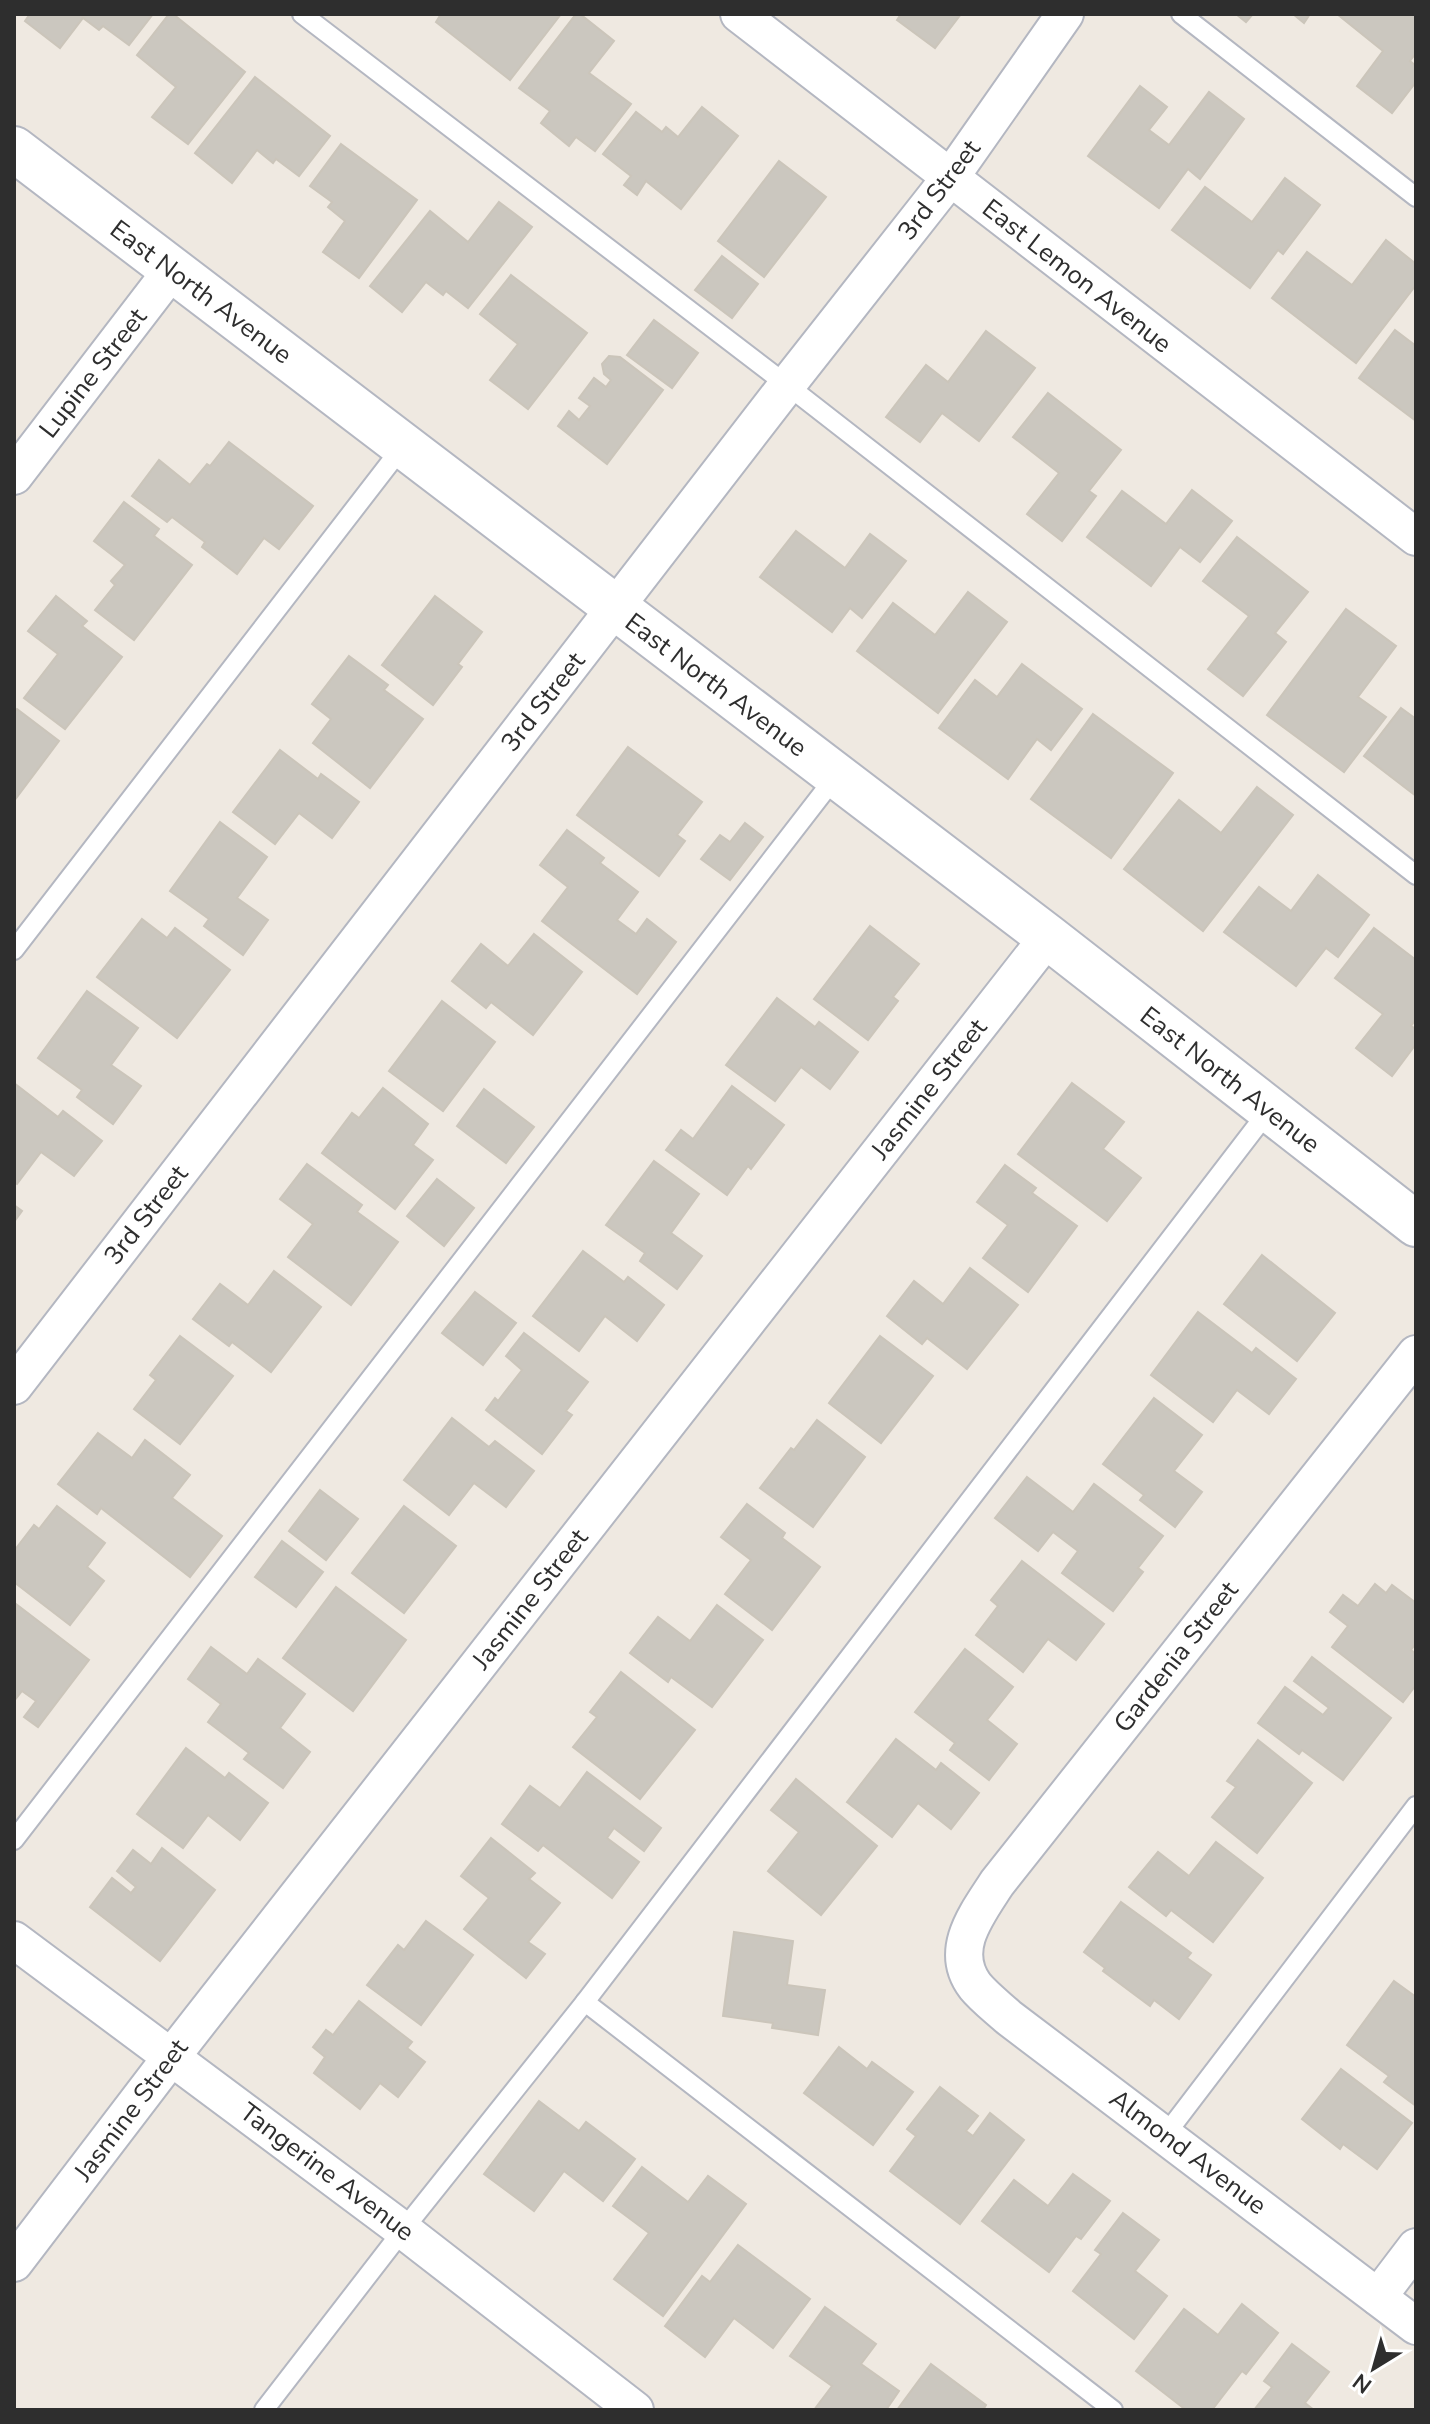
<svg xmlns="http://www.w3.org/2000/svg" width="1430" height="2424" font-family="'Nunito Sans',sans-serif">
<style>
.building{fill:#cbc7bf;stroke:#cbc5ba;stroke-width:2}
.lines{fill:none;stroke-linecap:round;stroke-linejoin:round}
.lane-casing{stroke:#b4b7c1;stroke-width:22}
.street-casing{stroke:#b4b7c1;stroke-width:40}
.secondary-casing{stroke:#b4b7c1;stroke-width:48}
.lane{stroke:#fff;stroke-width:18}
.street{stroke:#fff;stroke-width:36}
.secondary{stroke:#fff;stroke-width:44}
.labels{text-anchor:middle;dominant-baseline:central;stroke-width:6;stroke-linejoin:round;paint-order:stroke}
.street-label{font-size:26px;fill:#2e2e2e;stroke:#fff}
</style>
<rect width="100%" height="100%" fill="#efe9e1"/>
<g class="building">
<polygon points="30,14 153,14 129,45 103,26 99,30 83,18 60,48 25,21"/>
<polygon points="169,14 173,14 245,72 188,144 152,117 176,87 137,55"/>
<polygon points="441,14 561,14 510,80 436,22"/>
<polygon points="576,14 580,14 614,41 589,73 631,104 595,151 576,137 569,146 541,123 550,111 519,88"/>
<polygon points="901,14 961,14 935,48 897,20"/>
<polygon points="1236,14 1253,14 1246,22"/>
<polygon points="1293,14 1310,14 1304,23"/>
<polygon points="1337,14 1416,14 1416,53 1410,61 1416,66 1416,82 1392,113 1357,86 1383,51"/>
<polygon points="255,77 330,136 299,176 276,159 273,163 257,150 232,183 195,153"/>
<polygon points="1140,86 1167,107 1149,130 1169,145 1209,92 1244,119 1200,179 1188,169 1159,208 1088,156"/>
<polygon points="702,107 738,136 681,209 646,181 637,195 624,185 631,176 603,154 636,112 662,132 666,127 678,137"/>
<polygon points="341,144 417,200 359,278 323,252 345,221 328,207 332,202 310,186"/>
<polygon points="779,161 826,197 764,277 718,241"/>
<polygon points="1285,178 1320,205 1283,254 1278,250 1250,288 1172,230 1205,187 1252,222"/>
<polygon points="499,202 532,227 468,308 446,291 443,295 426,282 402,312 370,286 430,211 468,242"/>
<polygon points="1386,240 1416,264 1416,285 1356,363 1272,298 1307,252 1352,285"/>
<polygon points="722,256 758,284 732,318 695,290"/>
<polygon points="511,275 587,333 528,409 490,380 518,344 480,314"/>
<polygon points="654,320 698,353 672,388 627,355"/>
<polygon points="1395,330 1416,346 1416,421 1359,378"/>
<polygon points="986,331 1035,368 979,441 942,413 920,442 886,417 926,365 948,382"/>
<polygon points="609,356 620,357 663,390 607,464 558,426 569,411 579,420 590,406 579,398 594,378 606,387 611,380 604,374 602,364"/>
<polygon points="1048,393 1121,450 1089,491 1096,496 1062,541 1027,514 1059,473 1013,437"/>
<polygon points="229,442 313,506 279,549 264,538 237,574 202,547 205,542 172,517 167,522 132,496 159,460 190,485 207,464 210,466"/>
<polygon points="1192,490 1232,521 1200,562 1180,547 1151,586 1087,537 1122,491 1166,524"/>
<polygon points="124,502 159,529 154,536 192,565 134,640 95,610 115,585 111,581 125,565 94,541"/>
<polygon points="796,531 845,568 870,534 906,561 862,618 850,608 832,632 760,577"/>
<polygon points="1237,537 1308,592 1275,633 1286,642 1243,696 1208,669 1249,616 1203,581"/>
<polygon points="968,592 1007,622 938,713 857,651 893,603 935,635"/>
<polygon points="56,596 87,621 82,626 122,657 65,729 24,698 58,654 28,631"/>
<polygon points="435,596 482,632 458,664 462,667 433,705 382,665"/>
<polygon points="1346,609 1396,646 1358,697 1386,717 1344,772 1267,715"/>
<polygon points="349,656 388,685 384,690 423,719 370,788 313,743 331,719 312,704"/>
<polygon points="1022,664 1082,709 1051,750 1037,739 1008,779 939,728 975,680 997,697"/>
<polygon points="1401,708 1416,719 1416,796 1364,756"/>
<polygon points="17,709 59,741 14,801 14,712"/>
<polygon points="1093,714 1173,773 1111,858 1031,799"/>
<polygon points="628,747 702,802 677,835 685,841 659,876 577,815"/>
<polygon points="280,750 318,779 321,774 359,802 332,838 299,813 275,844 233,812"/>
<polygon points="1257,787 1293,815 1203,931 1124,869 1179,800 1221,833"/>
<polygon points="220,822 267,857 237,898 268,920 243,955 204,926 209,919 170,891"/>
<polygon points="745,823 763,837 730,880 701,859 720,835 730,842"/>
<polygon points="567,830 604,858 600,863 638,892 617,920 636,934 647,919 676,942 637,994 542,921 568,887 540,865"/>
<polygon points="1318,875 1369,915 1338,957 1326,948 1296,986 1224,932 1259,887 1291,911"/>
<polygon points="142,919 167,938 175,928 230,970 177,1038 97,977"/>
<polygon points="870,926 919,964 893,997 898,1001 868,1040 814,999"/>
<polygon points="1374,928 1416,960 1416,1019 1411,1026 1416,1029 1416,1044 1392,1076 1356,1048 1383,1014 1335,978"/>
<polygon points="534,934 582,972 533,1035 491,1002 486,1008 452,981 481,944 508,966"/>
<polygon points="87,991 138,1028 111,1065 141,1086 113,1124 77,1097 82,1090 38,1058"/>
<polygon points="777,998 815,1027 819,1022 858,1052 830,1089 801,1067 775,1101 726,1065"/>
<polygon points="442,1001 495,1042 443,1111 389,1071"/>
<polygon points="14,1083 58,1117 63,1111 102,1141 74,1176 41,1152 17,1184 14,1182"/>
<polygon points="1072,1083 1124,1122 1103,1149 1141,1178 1107,1221 1018,1154"/>
<polygon points="732,1086 784,1125 751,1169 748,1166 727,1195 666,1150 681,1130 693,1139"/>
<polygon points="383,1088 428,1124 413,1145 433,1160 395,1209 322,1153 352,1113 359,1118"/>
<polygon points="484,1089 534,1127 506,1163 457,1126"/>
<polygon points="654,1161 699,1194 671,1233 702,1256 677,1289 640,1261 645,1253 606,1225"/>
<polygon points="307,1164 362,1205 357,1212 398,1242 351,1305 288,1257 313,1224 280,1199"/>
<polygon points="1005,1165 1036,1188 1032,1193 1077,1226 1028,1292 983,1258 1008,1225 977,1202"/>
<polygon points="437,1179 474,1208 444,1246 407,1216"/>
<polygon points="14,1205 22,1211 14,1222"/>
<polygon points="583,1251 624,1282 628,1277 664,1305 637,1341 605,1316 579,1351 533,1316"/>
<polygon points="1262,1255 1335,1313 1297,1361 1224,1304"/>
<polygon points="970,1268 1018,1305 967,1369 927,1338 922,1344 887,1316 914,1281 943,1304"/>
<polygon points="274,1271 321,1307 271,1372 232,1342 229,1346 193,1319 220,1284 248,1305"/>
<polygon points="475,1292 516,1323 483,1365 442,1333"/>
<polygon points="1198,1312 1252,1353 1256,1348 1296,1379 1269,1414 1237,1390 1213,1422 1151,1375"/>
<polygon points="524,1333 588,1382 566,1411 572,1415 542,1454 486,1410 495,1398 498,1401 522,1370 506,1356"/>
<polygon points="180,1336 233,1376 180,1444 134,1409 156,1380 150,1375"/>
<polygon points="880,1336 933,1376 881,1443 829,1403"/>
<polygon points="1154,1398 1202,1435 1174,1471 1202,1492 1175,1527 1140,1500 1144,1495 1103,1464"/>
<polygon points="452,1418 489,1447 495,1441 534,1471 506,1507 474,1483 449,1515 404,1480"/>
<polygon points="817,1420 865,1457 813,1527 760,1488 791,1448 794,1450"/>
<polygon points="98,1433 132,1458 145,1440 190,1475 172,1498 222,1536 190,1577 101,1508 97,1514 58,1484"/>
<polygon points="1027,1477 1073,1512 1094,1484 1163,1536 1138,1568 1143,1572 1113,1611 1062,1573 1078,1551 1053,1532 1038,1551 995,1518"/>
<polygon points="320,1490 358,1519 326,1560 289,1531"/>
<polygon points="747,1504 785,1533 782,1538 820,1567 772,1630 725,1594 751,1560 721,1537"/>
<polygon points="57,1506 105,1543 87,1567 104,1581 70,1625 14,1582 14,1551 34,1525 39,1529"/>
<polygon points="404,1506 456,1546 404,1613 352,1573"/>
<polygon points="282,1541 323,1572 296,1607 255,1577"/>
<polygon points="1022,1561 1104,1624 1076,1660 1048,1639 1023,1672 976,1635 998,1606 991,1600"/>
<polygon points="1375,1584 1386,1593 1392,1585 1416,1603 1416,1643 1411,1650 1416,1654 1416,1685 1403,1702 1332,1647 1348,1626 1330,1612 1343,1595 1358,1606"/>
<polygon points="336,1587 406,1640 353,1711 283,1658"/>
<polygon points="16,1604 89,1660 38,1727 24,1717 36,1701 22,1691 14,1701"/>
<polygon points="717,1605 763,1640 712,1707 671,1677 668,1682 630,1653 658,1617 690,1641"/>
<polygon points="211,1647 247,1674 258,1659 305,1694 280,1728 310,1752 283,1788 244,1759 249,1753 208,1722 221,1704 188,1679"/>
<polygon points="965,1649 1013,1687 987,1720 1017,1744 989,1780 950,1750 955,1743 915,1712"/>
<polygon points="1312,1657 1391,1718 1343,1780 1302,1750 1299,1754 1258,1723 1285,1687 1323,1715 1329,1708 1294,1681"/>
<polygon points="621,1672 695,1730 640,1799 573,1747 597,1717 590,1712"/>
<polygon points="896,1739 936,1770 941,1763 979,1793 951,1829 918,1803 892,1837 847,1802"/>
<polygon points="1258,1740 1312,1783 1257,1853 1212,1817 1236,1787 1227,1781"/>
<polygon points="186,1748 225,1778 229,1773 268,1803 240,1840 208,1815 183,1848 137,1814"/>
<polygon points="587,1772 661,1828 644,1851 614,1828 607,1838 639,1862 612,1898 543,1845 538,1851 502,1824 530,1786 560,1808"/>
<polygon points="796,1779 877,1846 821,1915 768,1871 799,1832 771,1810"/>
<polygon points="491,1838 535,1873 529,1879 560,1903 528,1942 545,1954 526,1978 464,1929 489,1898 461,1876"/>
<polygon points="1216,1842 1263,1878 1213,1942 1171,1910 1166,1916 1129,1887 1158,1852 1189,1876"/>
<polygon points="162,1848 215,1890 160,1961 90,1907 112,1878 131,1893 136,1887 117,1871 133,1850 151,1864"/>
<polygon points="1121,1902 1191,1953 1187,1958 1211,1975 1179,2019 1154,2000 1150,2006 1103,1971 1105,1968 1084,1952"/>
<polygon points="426,1921 473,1955 421,2025 367,1985 398,1945 404,1950"/>
<polygon points="734,1932 793,1941 787,1985 825,1990 818,2035 772,2028 773,2023 723,2016"/>
<polygon points="1394,1981 1416,1997 1416,2106 1384,2082 1389,2076 1347,2045"/>
<polygon points="359,2001 412,2042 407,2048 425,2062 398,2097 380,2083 360,2109 314,2073 325,2057 313,2047 326,2030 333,2035"/>
<polygon points="839,2047 867,2069 872,2062 913,2092 873,2145 804,2093"/>
<polygon points="1341,2069 1412,2123 1377,2169 1343,2144 1340,2149 1302,2119"/>
<polygon points="940,2087 978,2116 966,2131 973,2136 990,2113 1024,2140 960,2224 890,2171 916,2136 907,2129"/>
<polygon points="539,2101 579,2131 586,2122 635,2159 603,2201 564,2171 534,2211 484,2174"/>
<polygon points="642,2167 688,2202 708,2176 746,2204 663,2316 614,2279 649,2233 613,2206"/>
<polygon points="1073,2174 1110,2201 1081,2239 1076,2236 1049,2272 982,2221 1014,2180 1048,2206"/>
<polygon points="1123,2213 1159,2240 1135,2271 1167,2296 1134,2339 1073,2291 1101,2254 1095,2250"/>
<polygon points="738,2245 810,2299 773,2348 734,2318 705,2357 665,2326 702,2276 710,2282"/>
<polygon points="1242,2304 1278,2333 1246,2374 1242,2371 1212,2410 1186,2410 1136,2371 1184,2309 1218,2335"/>
<polygon points="825,2307 876,2344 861,2364 899,2391 886,2410 814,2410 832,2386 790,2356"/>
<polygon points="1292,2344 1329,2372 1305,2403 1314,2410 1254,2410 1272,2387 1264,2381"/>
<polygon points="931,2364 986,2405 983,2410 897,2410"/>
</g>
<g class="lines">
<g class="lane-casing">
<g id="lane">
<polyline points="302,14 787,385 1416,875"/>
<polyline points="1181,14 1416,197"/>
<polyline points="14,950 403,446"/>
<polyline points="14,1840 836,776"/>
<polyline points="585,2002 1113,2410"/>
<polyline points="1166,2134 1416,1806"/>
<polyline points="264,2410 403,2230 585,2002 1269,1110"/>
</g>
</g>
<g class="street-casing">
<g id="street">
<polyline points="739,14 1416,537"/>
<polyline points="14,476 172,270"/>
<path d="M1416,1354L997,1883C977,1914 948,1950 975,1986C984,1997 997,2007 1008,2017L1416,2326"/>
<polyline points="14,1386 787,385 950,178 1065,14"/>
<polyline points="14,1940 403,2230 635,2410"/>
<polyline points="14,2263 172,2056 1048,937"/>
<polyline points="1378,2297 1416,2247"/>
</g>
</g>
<g class="secondary-casing">
<polyline id="secondary" points="14,149 1048,937 1416,1224"/>
</g>
<use href="#lane" class="lane"/>
<use href="#street" class="street"/>
<use href="#secondary" class="secondary"/>
</g>
<g class="labels">
<g class="street-label">
<text transform="translate(939 190) rotate(-53)">3rd Street</text>
<text transform="translate(1077 276) rotate(38)">East Lemon Avenue</text>
<text transform="translate(201 292) rotate(37)">East North Avenue</text>
<text transform="translate(93 373) rotate(-52)">Lupine Street</text>
<text transform="translate(716 685) rotate(37)">East North Avenue</text>
<text transform="translate(543 702) rotate(-52)">3rd Street</text>
<text transform="translate(1230 1080) rotate(38)">East North Avenue</text>
<text transform="translate(929 1089) rotate(-52)">Jasmine Street</text>
<text transform="translate(146 1215) rotate(-52)">3rd Street</text>
<text transform="translate(530 1599) rotate(-52)">Jasmine Street</text>
<text transform="translate(1176 1657) rotate(-52)">Gardenia Street</text>
<text transform="translate(131 2110) rotate(-53)">Jasmine Street</text>
<text transform="translate(1188 2152) rotate(37)">Almond Avenue</text>
<text transform="translate(327 2172) rotate(37)">Tangerine Avenue</text>
</g>
</g>
<rect width="1430" height="2424" fill="none" stroke="#2e2e2e" stroke-width="32"/>
<g transform="translate(1374 2368) rotate(217)" stroke="#ffffff" stroke-width="6" paint-order="stroke">
<path d="M0-6L14 30L0 20L-14 30Z" fill="#2e2e2e"/>
<text y="-12" font-size="22" font-weight="bold" text-anchor="middle" fill="#2e2e2e">N</text>
</g>
</svg>
